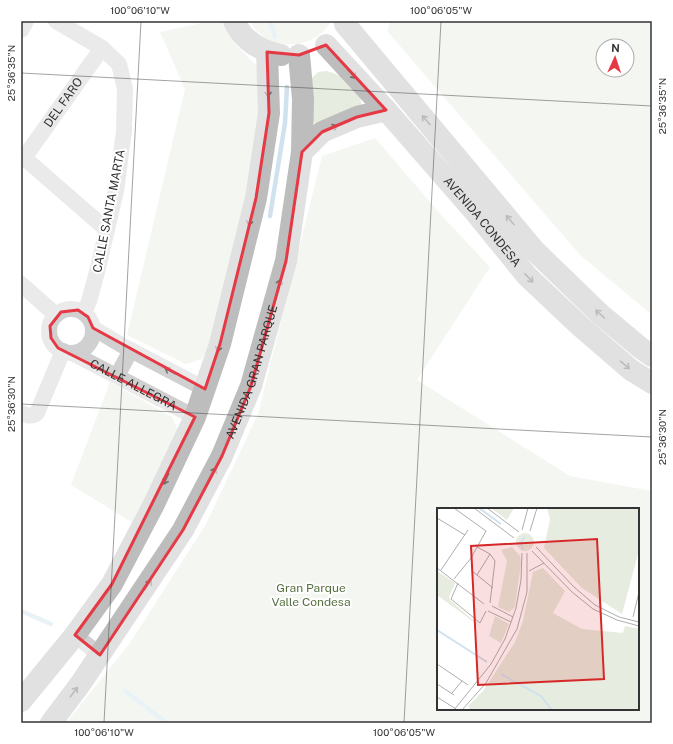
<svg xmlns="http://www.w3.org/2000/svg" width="673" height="744" font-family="'Public Sans',sans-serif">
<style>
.green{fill:#e6ecdf;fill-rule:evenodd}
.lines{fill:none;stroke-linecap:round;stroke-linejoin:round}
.stream{stroke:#cfe2ee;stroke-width:4.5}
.street{stroke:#d0d0d0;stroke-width:16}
.secondary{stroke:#bdbdbd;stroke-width:22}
.oneway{stroke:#6a6a6a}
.oneway2{stroke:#7a7a7a}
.marked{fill:none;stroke:#e63946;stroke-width:3;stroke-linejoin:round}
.ticks{fill:none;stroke:#333;stroke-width:1;stroke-opacity:0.45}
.labels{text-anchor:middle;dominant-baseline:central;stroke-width:4;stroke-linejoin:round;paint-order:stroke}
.street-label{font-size:12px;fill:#333;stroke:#fff}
.park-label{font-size:12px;fill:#56703f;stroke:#fff}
.inset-river{fill:none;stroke:#cfe2ee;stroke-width:2}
.inset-road{fill:none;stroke:#adadad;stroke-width:1}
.view{fill:#d62828;fill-opacity:0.15;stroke:#d62828;stroke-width:2}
.inset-edge{fill:none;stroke:#333;stroke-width:2}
.neatline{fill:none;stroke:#333;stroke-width:1.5}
.ticks-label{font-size:10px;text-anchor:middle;fill:#333}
</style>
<rect width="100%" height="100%" fill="#fff"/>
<g class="green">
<polygon points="211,21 222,21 237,46 258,67 261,108 250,181 215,338 202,359 186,364 127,335 185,89 160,32"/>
<path d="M250,21H331C316,51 265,53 250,21Z"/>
<path d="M391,21H652V315L580,255L387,31ZM603,46H627V70H603Z"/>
<path d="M326,71C340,74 352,82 359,95C361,98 361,103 362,107L326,125L314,123L310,113L312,78L318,72Z"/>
<path d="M375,138L443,217L490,267L417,380L570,476L652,491V723H66L130,643L206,524L258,414L322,156ZM438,509H638V709H438Z"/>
<polygon points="110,382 172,417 178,430 135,524 71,485"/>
</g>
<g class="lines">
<g class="stream">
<polyline points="270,21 275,37"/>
<polyline points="270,216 285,123 287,87"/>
<polyline points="21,611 51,624"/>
<polyline points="125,691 167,723"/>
</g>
<g class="street">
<polyline points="56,21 102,48 119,64 125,89 124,131 116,191 97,272 89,301 84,313"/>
<polyline points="21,30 26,21"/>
<polyline points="21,155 107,230"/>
<path id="s1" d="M24,158L102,48"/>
<polyline points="21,284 56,315"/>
<circle cx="71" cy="331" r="22"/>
<polyline points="93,328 123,346 205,389"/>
<path id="s2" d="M72,353L195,417"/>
<polyline points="117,376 131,350"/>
<path d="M21,413C27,416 32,417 37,413L63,351"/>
<polyline points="75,635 100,655"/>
</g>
<g class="secondary">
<path d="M234,21C243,41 261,51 281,55"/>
<polyline points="345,24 535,251 600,314 642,349 652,356"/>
<path id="s3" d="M326,45L386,110L475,212L527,276L580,326L631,370L652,383"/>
<polyline points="302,152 322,132 357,117 386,110"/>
<polyline points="21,701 75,635 112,584 153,506 195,417 220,344 256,198 269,113 267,52"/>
<path id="s4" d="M51,723L81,683L183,530L222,456L251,386L286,261L302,152L303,99L299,55"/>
</g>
</g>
<defs><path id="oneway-shaft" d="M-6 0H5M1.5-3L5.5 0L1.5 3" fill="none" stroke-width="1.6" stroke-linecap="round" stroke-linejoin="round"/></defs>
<g class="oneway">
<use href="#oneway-shaft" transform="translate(352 74) rotate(48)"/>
<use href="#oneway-shaft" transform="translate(268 91) rotate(89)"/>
<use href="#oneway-shaft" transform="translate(426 120) rotate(-130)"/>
<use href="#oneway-shaft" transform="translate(332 128) rotate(-24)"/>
<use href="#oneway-shaft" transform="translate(250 220) rotate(104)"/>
<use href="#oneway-shaft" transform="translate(510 220) rotate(-130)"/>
<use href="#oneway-shaft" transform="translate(529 278) rotate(46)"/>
<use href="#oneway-shaft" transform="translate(279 285) rotate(-74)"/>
<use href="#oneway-shaft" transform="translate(600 314) rotate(-138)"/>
<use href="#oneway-shaft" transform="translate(219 346) rotate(107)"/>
<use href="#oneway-shaft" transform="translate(625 365) rotate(40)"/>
<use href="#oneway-shaft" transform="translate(213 473) rotate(-62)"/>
<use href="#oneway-shaft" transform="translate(166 479) rotate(115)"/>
<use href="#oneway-shaft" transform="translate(148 585) rotate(-57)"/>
<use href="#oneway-shaft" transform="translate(74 692) rotate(-53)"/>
</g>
<use class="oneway2" href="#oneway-shaft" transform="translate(170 371) rotate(-152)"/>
<path d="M0 0H673V744H0ZM326,45L386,110L357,117L322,132L302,152L286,261L251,386L222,456L183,530L100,655L75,635L112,584L195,417L58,348L51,338L50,326L61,312L78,310L88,317L93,328L205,389L220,344L256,198L269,113L267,52L299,55Z" fill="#fff" fill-opacity=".55" fill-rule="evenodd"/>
<path class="marked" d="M326,45L386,110L357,117L322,132L302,152L286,261L251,386L222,456L183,530L100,655L75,635L112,584L195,417L58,348L51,338L50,326L61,312L78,310L88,317L93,328L205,389L220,344L256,198L269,113L267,52L299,55Z"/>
<path class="ticks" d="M21,73L652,106M21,404L652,437M104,723L141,21M404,723L441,21"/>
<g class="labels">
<g class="street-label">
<text stroke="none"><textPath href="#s1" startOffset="68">DEL FARO</textPath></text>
<text transform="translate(109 211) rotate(-79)">CALLE SANTA MARTA</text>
<text stroke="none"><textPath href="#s3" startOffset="236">AVENIDA CONDESA</textPath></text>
<text stroke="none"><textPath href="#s4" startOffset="407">AVENIDA GRAN PARQUE</textPath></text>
<text stroke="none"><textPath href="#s2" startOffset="69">CALLE ALLEGRA</textPath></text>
</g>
<g class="park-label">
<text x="311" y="588">Gran Parque<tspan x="311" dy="14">Valle Condesa</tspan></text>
</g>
</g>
<g transform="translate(437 508)">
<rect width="202" height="202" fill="#fff"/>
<path d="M54,0H77L70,12ZM110,0H202V42L185,106L145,80L107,40L113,11ZM79 34a9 9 0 1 1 18 0a9 9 0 1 1-18 0ZM75,39L83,48L84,55L78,99L72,104L61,99L70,53L64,42ZM106,60L128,83L116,105L145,121L186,125L188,118L202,121V202H34L31,198L46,183L78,134L86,113L96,64ZM0,63L18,75L12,89L13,92L45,120L0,87ZM58,108L72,116L64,135L52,128Z" fill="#e6ecdf"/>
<path class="inset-river" d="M42,0L64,16M86,42L84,35L87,29M0,122L50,154M64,166L104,188L115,202"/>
<path class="inset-road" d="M37,0L77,30M50,0L82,24M0,10L28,27M85,22L91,0M93,23L100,0M40,39L53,46L58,53L53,95M99,39L137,79L158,97L182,109L202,114M95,43L135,84L156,101L180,112L202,118M0,60L47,96M4,62L31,22M35,63L56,80M92,63L107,55M40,67L53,46M17,71L34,50L49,23L17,0M21,75L14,91L43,115L49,103M55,98L76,109M51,103L74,114M196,109L202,84M0,156L31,177M0,176L17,187M15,185L25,173M0,189L19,201M17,202L54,156L68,131L79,100L84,72L85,45M25,202L49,175L80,121L90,84V45"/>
<path class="view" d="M160,31L167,171L41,177L34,38Z"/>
<rect width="202" height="202" class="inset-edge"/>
</g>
<rect width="673" height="744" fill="none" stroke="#ffffff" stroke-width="44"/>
<g transform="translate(615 58) rotate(3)"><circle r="19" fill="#ffffff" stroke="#adadad"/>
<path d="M0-3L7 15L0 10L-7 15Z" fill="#e63946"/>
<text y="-6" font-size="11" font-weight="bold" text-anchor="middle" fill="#333333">N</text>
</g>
<rect x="22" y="22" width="629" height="700" class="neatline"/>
<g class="ticks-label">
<text x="140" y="14">100°06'10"W</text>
<text x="441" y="14">100°06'05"W</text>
<text transform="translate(11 73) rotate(-90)" y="4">25°36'35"N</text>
<text transform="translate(662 106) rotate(-90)" y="4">25°36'35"N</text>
<text transform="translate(11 404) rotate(-90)" y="4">25°36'30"N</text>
<text transform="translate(662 437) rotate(-90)" y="4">25°36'30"N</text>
<text x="104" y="736">100°06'10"W</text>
<text x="404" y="736">100°06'05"W</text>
</g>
</svg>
